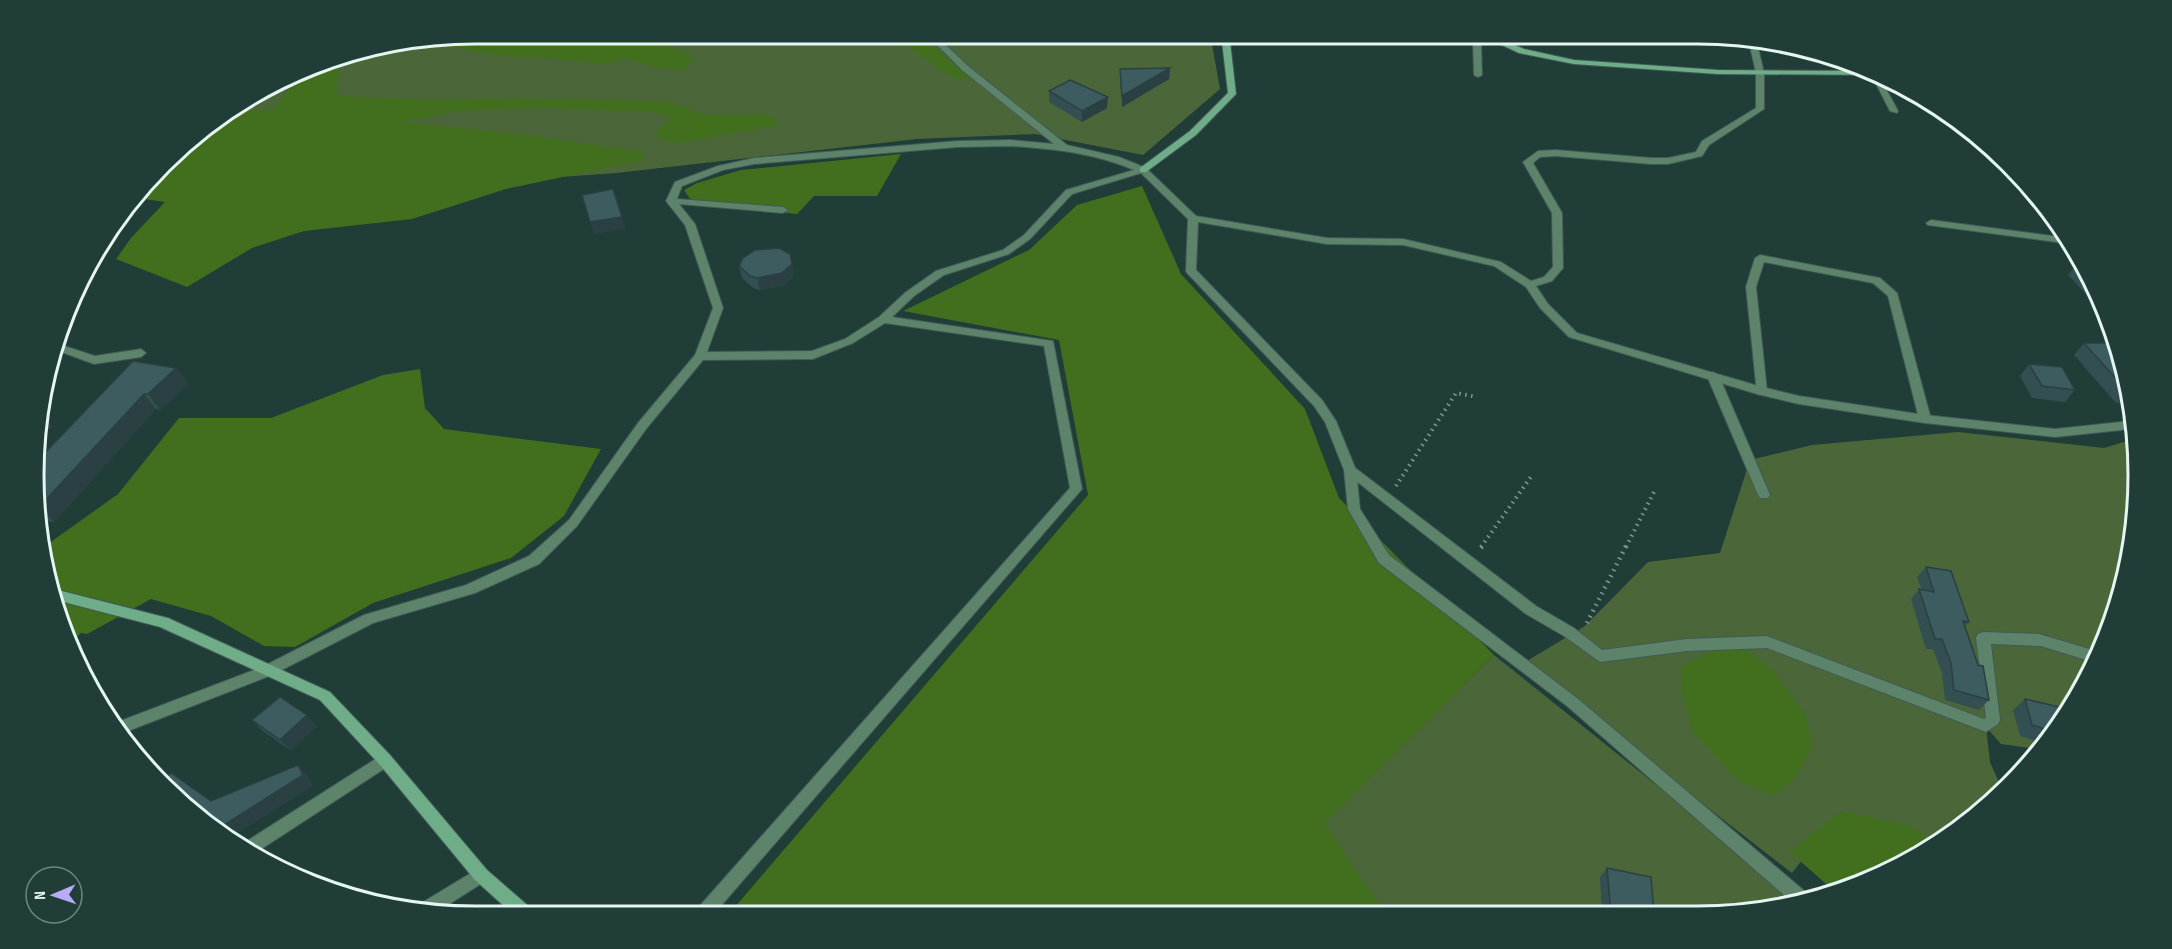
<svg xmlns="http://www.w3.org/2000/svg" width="2172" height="949" font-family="'Sofia Sans Condensed',sans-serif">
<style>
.green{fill:#4b673a}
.forest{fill:#416f1e}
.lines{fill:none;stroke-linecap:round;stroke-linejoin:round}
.lane-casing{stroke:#405b56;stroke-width:2}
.street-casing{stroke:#405b56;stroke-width:2}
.secondary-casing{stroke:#405b56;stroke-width:2}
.path-far1{stroke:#819893;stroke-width:4;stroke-dasharray:1.5 4.5;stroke-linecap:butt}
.path{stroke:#819893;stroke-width:4.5;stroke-dasharray:1.5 5;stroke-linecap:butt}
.lane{fill:#5d836b;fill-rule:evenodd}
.street{fill:#5d836b;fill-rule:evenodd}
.secondary{fill:#6fad88;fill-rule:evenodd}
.wall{fill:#344f52}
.shaded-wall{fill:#2b4042}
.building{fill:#3d5c5f;stroke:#2b4042;stroke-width:1.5}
.rim{fill:none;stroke:#e5f6f2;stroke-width:3}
</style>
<rect width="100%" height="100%" fill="#203d38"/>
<g class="green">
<polygon points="475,33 1210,33 1220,89 1143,155 1035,134 917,139 616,173 251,199 184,142 254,92 332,57"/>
<polygon points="1958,432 2104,448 2137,438 2135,532 2115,617 2064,720 2038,749 2001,744 1986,727 1990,762 2001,787 1967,825 1931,845 1841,811 1792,873 1522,664 1585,626 1648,562 1720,553 1750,460 1812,445"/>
<polygon points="1494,655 1800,900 1755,912 1382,913 1323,823"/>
</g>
<g class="forest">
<polygon points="475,33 583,34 622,45 653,40 694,57 686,69 660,68 627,59 603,64 542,57 510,57 470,51 433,40"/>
<polygon points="887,33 918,33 971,79 954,78"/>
<path d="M342,55L336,96L429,100L507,98L664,101L706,115H769L779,125L673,144L654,135L671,117L655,112L539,108L459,111L400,122L527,135L644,152V160L506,189L412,219L304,231L252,248L187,287L116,259L131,238L165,202L138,198L184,142L232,108L273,111C294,83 304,61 342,55Z"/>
<polygon points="901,154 877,196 814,196 797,214 694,205 684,190 697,183 741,170"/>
<polygon points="1142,186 1181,274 1305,409 1339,498 1494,655 1324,823 1385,913 728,915 1088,495 1059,340 903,311 1029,250 1077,205"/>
<polygon points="420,369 425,408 444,429 601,449 564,516 511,558 373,603 295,647 264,646 211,616 151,599 87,634 81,633 69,644 57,617 41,549 118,494 179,418 271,418 383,375"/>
<polygon points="1738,643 1772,670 1805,713 1813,747 1795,778 1773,796 1736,779 1692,730 1682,691 1681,666 1707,654"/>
<polygon points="1841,811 1911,826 1935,843 1867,882 1834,891 1790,852"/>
</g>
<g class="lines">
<g class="lane-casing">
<g id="lane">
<polygon points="1481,33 1488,35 1481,41 1482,75 1478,77 1474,75 1473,40"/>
<polygon points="1760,255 1880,278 1897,293 1931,419 1929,422 1921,422 1919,419 1888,296 1873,283 1764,262 1756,287 1767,391 1761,395 1757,394 1746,287 1755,258"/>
<polygon points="1713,372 1719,376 1770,495 1768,498 1760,498 1758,495 1707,376"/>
<polygon points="1350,466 1354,467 1536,606 1574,628 1602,650 1687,639 1767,636 1984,719 1986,718 1976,638 1978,634 1983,632 2039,634 2044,636 2046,640 2044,644 2039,646 1991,644 2000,720 1998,724 1986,732 1767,648 1687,651 1600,662 1564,636 1526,614 1346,473 1344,470 1346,467"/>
<polygon points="385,753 390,755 392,760 390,765 252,855 239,846"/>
<polygon points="481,867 487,870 489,875 487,880 440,910 421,907 423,902"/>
</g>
</g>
<g class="street-casing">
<g id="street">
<path d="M925,33H933L968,66L1067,145L1119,157L1146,168L1196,216L1327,238L1403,239L1501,262L1531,281L1544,277L1553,267L1552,213L1523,162L1538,151L1556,150L1651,158H1668L1696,152L1702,141L1756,108V73L1749,42L1757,43L1764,73V109L1709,145L1702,156L1668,164H1651L1556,156L1540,157L1533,163L1562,213L1563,268L1552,281L1536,286L1548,304L1577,333L1762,387L1799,396L1925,415L2055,429L2121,422L2133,418L2135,426L2122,430L2055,437L1925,423L1799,404L1757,394L1569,337L1540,308L1526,287L1494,266L1403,245L1327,244L1198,222L1196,270L1322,400L1336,421L1356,470L1360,509L1389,555L1577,698L1808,894L1809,898L1792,902L1567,706L1379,563L1348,509L1344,470L1325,422L1314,406L1187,273L1186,271L1188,219L1141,173L1072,194L1030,239L1009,254L944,275L914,296L892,317L1053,341L1082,489L713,915H695L697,909L1070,488L1044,346L885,323L853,343L813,359L703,360L646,429L577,526L539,564L475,593L373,623L272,675L123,733L115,723L262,667L364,615L466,585L529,556L569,520L638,423L695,355L713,308L685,225L666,201L675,182L718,166L754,158L958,141L1011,140L1054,144L962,70ZM1011,146C1054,149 1094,153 1134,170L1066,190L1024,235L1003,250L936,271L906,292L879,317L845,339L812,351L707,352L723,308L695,224L679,204L783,213L788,210L783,207L677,199L682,186L723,170L754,164L958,147Z"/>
<polygon points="1869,70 1878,74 1898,111 1897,113 1890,111"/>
<polygon points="1931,220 2068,238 2071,244 1928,225 1926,223"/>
<polygon points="58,344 95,356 141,349 146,353 141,357 94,364 56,350"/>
<polygon points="2039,634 2096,651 2098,652 2093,662 2034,644 2032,640 2034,636"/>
</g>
</g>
<g class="secondary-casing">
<g id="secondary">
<polygon points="1221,33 1229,33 1236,94 1196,135 1146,172 1140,172 1140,168 1190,131 1228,93"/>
<polygon points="1476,33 1487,33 1524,49 1574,60 1718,70 1873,71 1880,75 1718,74 1574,64 1519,53"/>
<polygon points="50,588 168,618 330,692 390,755 487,870 533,910 535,916 515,916 475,880 380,765 320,700 160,627 52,599"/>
</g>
</g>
<g class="path-far1">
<polyline points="1396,486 1456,393 1477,397"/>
<polyline points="1481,547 1533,474"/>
<polyline points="1626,547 1654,492"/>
</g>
<g class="path">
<polyline points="1481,548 1483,546"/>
<polyline points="1587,623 1626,546"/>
</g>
<use href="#lane" class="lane"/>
<use href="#street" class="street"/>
<use href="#secondary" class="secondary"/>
</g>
<g class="wall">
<polygon points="1170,68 1169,79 1122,107 1120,69"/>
<polygon points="1049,91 1107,108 1082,122 1049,102"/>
<polygon points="790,254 794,275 785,285 760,290 753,288 742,278 739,266"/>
<polygon points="2077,264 2094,280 2107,316 2068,275"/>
<polygon points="2084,343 2124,361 2131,403 2116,403 2074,355"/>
<polygon points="2029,364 2075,390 2065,402 2032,398 2020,376"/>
<polygon points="176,368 188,384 160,410 156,409 54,522 37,521 39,459"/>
<polygon points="1926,567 1969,622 1965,626 1989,700 1979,710 1945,700 1942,673 1933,649 1926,649 1911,599 1919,589 1922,590 1917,577"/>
<polygon points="2025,699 2064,720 2043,743 2020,736 2013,710"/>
<polygon points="252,720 317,726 291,751 263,731"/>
<polygon points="1607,868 1654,912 1602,913 1600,877"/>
</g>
<g class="shaded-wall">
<polygon points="1170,68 1169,79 1122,107 1122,96"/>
<polygon points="1108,97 1107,108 1082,122 1082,111"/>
<polygon points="613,189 626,229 594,234 590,222"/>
<polygon points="790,254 794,275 785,285 760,290 757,278"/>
<polygon points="176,368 188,384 160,410 148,394"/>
<polygon points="144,394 156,409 54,522 39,507"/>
<polygon points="41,414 53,427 40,435"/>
<polygon points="307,715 317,726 291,751 280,740"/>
<polygon points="298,765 308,776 313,786 229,839 216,830"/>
</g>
<g class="building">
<polygon points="1170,68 1122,96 1120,69"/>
<polygon points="1070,80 1108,97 1082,111 1049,91"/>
<polygon points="613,189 622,217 590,222 582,195"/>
<polygon points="779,248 790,254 792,264 782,273 757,278 750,276 739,266 743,258 755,250"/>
<polygon points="2077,264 2084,264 2094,281"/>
<polygon points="2084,343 2118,343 2124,361 2129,391 2127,391"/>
<polygon points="133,361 176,368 148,394 144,394 39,507 38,507 39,459"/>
<polygon points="2029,364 2062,367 2075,390 2042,386"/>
<polygon points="1926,567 1951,571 1969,622 1963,621 1978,665 1983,666 1989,700 1954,690 1951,663 1942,639 1935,639 1919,589 1934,592"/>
<polygon points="280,697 307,715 280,740 252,720"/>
<polygon points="2025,699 2064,708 2065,719 2064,720 2054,732 2032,725"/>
<polygon points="298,765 303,775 216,830 184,807 152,768 166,777 171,773 211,801"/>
<polygon points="1607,868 1651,877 1654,912 1611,913"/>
</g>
<path d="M0 0H2172V949H0ZM475 44H1697A431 431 0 0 1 2128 475V475A431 431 0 0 1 1697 906H475A431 431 0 0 1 44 475V475A431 431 0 0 1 475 44Z" fill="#203d38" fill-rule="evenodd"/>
<path class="rim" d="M475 44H1697A431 431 0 0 1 2128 475V475A431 431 0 0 1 1697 906H475A431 431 0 0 1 44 475V475A431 431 0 0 1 475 44Z"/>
<g transform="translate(54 895) rotate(268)"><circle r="28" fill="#203d38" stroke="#6f8782" stroke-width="1.5"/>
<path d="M0-4.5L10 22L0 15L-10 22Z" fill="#b9abf7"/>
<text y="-9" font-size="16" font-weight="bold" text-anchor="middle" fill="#e5f6f2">N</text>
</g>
</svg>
